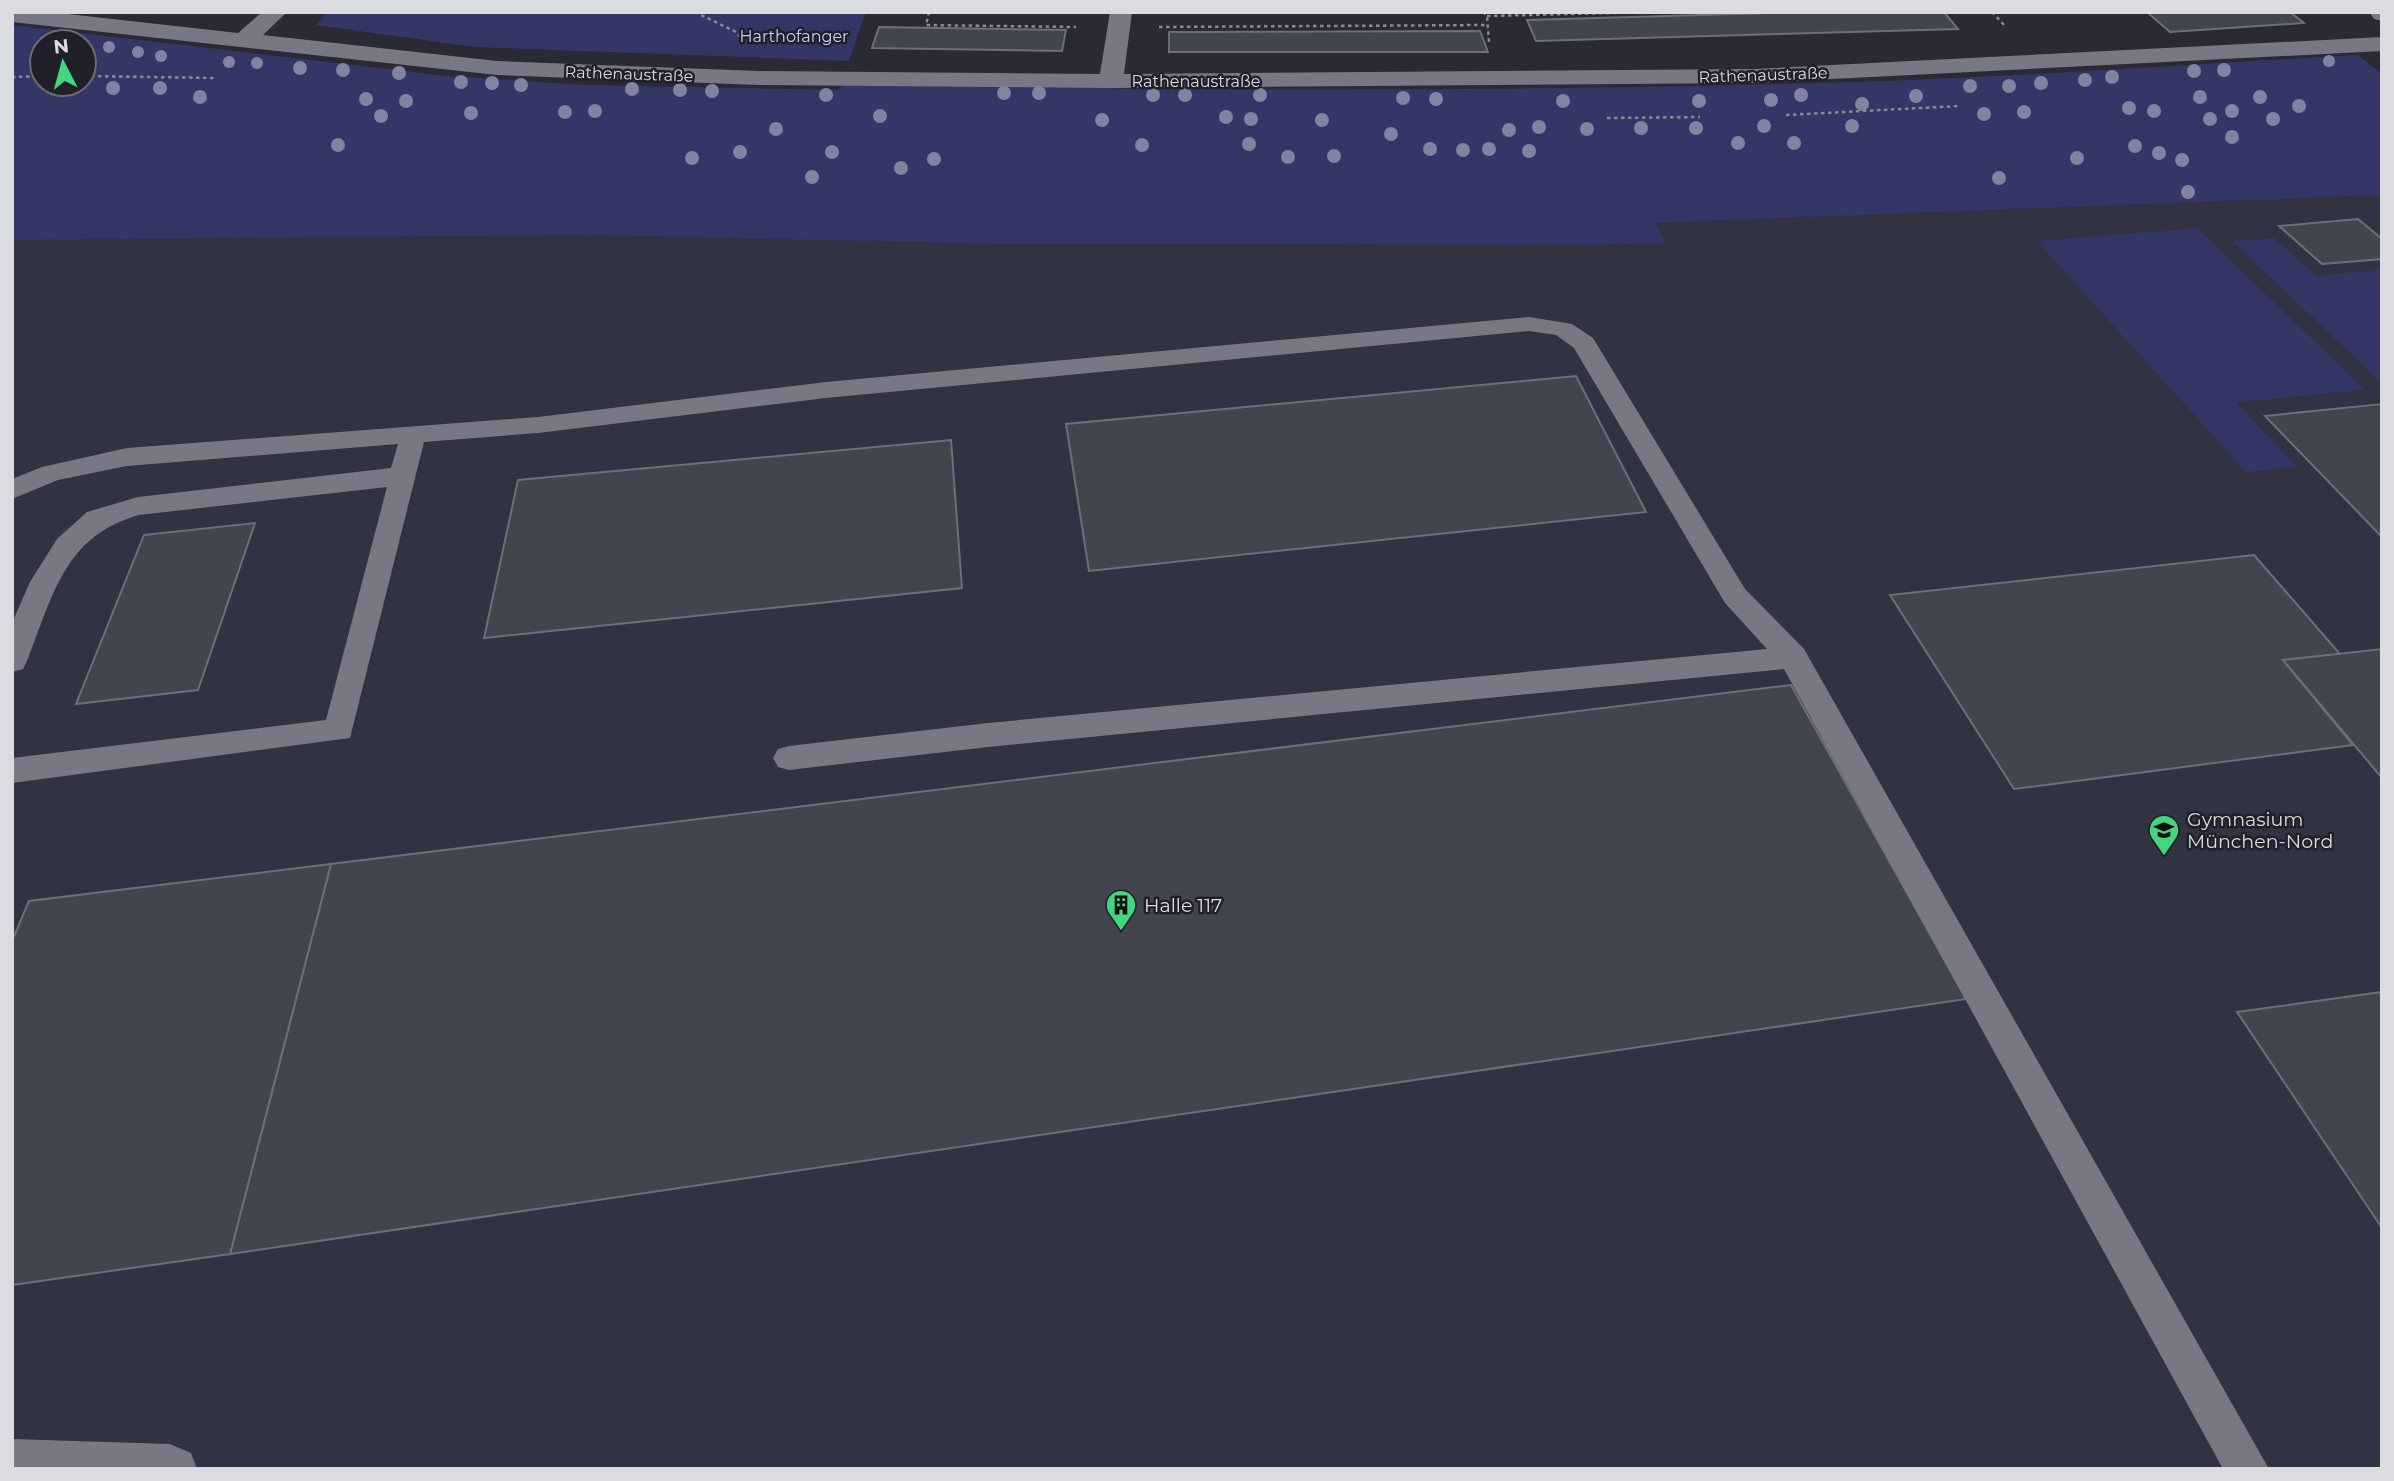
<svg xmlns="http://www.w3.org/2000/svg" width="2394" height="1481" font-family="Montserrat,sans-serif">
<style>
.built{fill:#313342}
.green{fill:#343765;fill-rule:evenodd}
.building{fill:#43454e;stroke:#6c6e78;stroke-width:2}
.lines{fill:none;stroke-linecap:round;stroke-linejoin:round}
.path{stroke:#898a91;stroke-width:2.5;stroke-dasharray:3.5 3.5;stroke-linecap:butt}
.service{fill:#777883;fill-rule:evenodd}
.minor{fill:#777883;fill-rule:evenodd}
.tertiary{fill:#777883;fill-rule:evenodd}
.tree{fill:#8084a2}
.labels{text-anchor:middle;dominant-baseline:central;stroke-width:5;stroke-linejoin:round;paint-order:stroke}
.far-park-label{font-size:16px;fill:#c8cefc;stroke:#1f2029}
.far-street-label{font-size:16px;fill:#dbdce2;stroke:#1f2029}
.poi-label{font-size:19px;fill:#dbdce2;stroke:#1f2029;text-anchor:start}
</style>
<rect width="100%" height="100%" fill="#292a33"/>
<polygon class="built" points="2382,195 2382,1469 12,1469 12,240 588,235 994,244 1600,245 1664,242 1655,223"/>
<g class="green">
<polygon points="327,12 866,12 849,61 474,47 316,25"/>
<path d="M12,25L447,76L586,85L839,90L842,85C1190,91 1538,92 1886,81C2043,75 2201,64 2358,55L2382,74V195L1656,223L1665,243L1600,245L994,244L588,235L12,240ZM42,42H84V84H42Z"/>
<polygon points="2197,228 2365,390 2236,402 2297,467 2246,472 2037,241"/>
<polygon points="2274,238 2316,276 2382,270 2382,383 2232,241"/>
</g>
<g class="building">
<polygon points="1810,12 1944,12 1958,29 1536,41 1527,20"/>
<polygon points="2147,12 2290,12 2304,23 2170,32"/>
<polygon points="879,27 1066,30 1062,51 872,48"/>
<polygon points="1480,31 1488,52 1169,52 1169,32"/>
<polygon points="2358,219 2382,239 2382,259 2322,264 2279,226"/>
<polygon points="1576,376 1646,512 1089,571 1066,424"/>
<polygon points="2382,404 2382,537 2265,416"/>
<polygon points="951,440 962,588 484,638 518,480"/>
<polygon points="255,523 198,690 76,704 144,535"/>
<polygon points="2254,555 2340,654 2283,660 2353,745 2014,789 1890,595"/>
<polygon points="2382,649 2382,778 2283,660"/>
<polygon points="1791,685 1966,999 230,1254 331,864"/>
<polygon points="331,864 230,1254 12,1285 12,941 29,901"/>
<polygon points="2382,992 2382,1228 2237,1012"/>
</g>
<g class="lines">
<g class="path">
<polyline points="695,12 736,32 743,40"/>
<polyline points="929,12 926,25 1076,27"/>
<polyline points="1483,12 1487,16 1489,42"/>
<polyline points="1992,12 2006,27"/>
<polyline points="1487,16 1654,12"/>
<polyline points="1159,27 1486,25"/>
<polyline points="84,76 214,78"/>
<polyline points="12,77 42,76"/>
<polyline points="1786,115 1959,106"/>
<polyline points="1607,118 1700,117"/>
</g>
<g class="service">
<path d="M1529,317L1572,324L1593,338L1745,589L1804,649L2269,1469H2223L1784,669L988,747L789,770L778,767L773,758L778,749L789,746L988,723L1767,649L1725,603L1574,348L1556,335L1529,331L826,398L538,433L424,442L350,738L12,783V758L326,720L387,487L139,515C64,536 53,596 27,661L23,669L12,672V623L30,582L57,539L87,512L138,497L391,468L398,444L127,466L58,480L12,499V479L42,467L127,448L538,417L826,382Z"/>
<polygon points="12,1439 170,1444 191,1453 197,1469 12,1469"/>
</g>
<polygon class="minor" points="12,12 50,12 238,33 262,12 287,12 263,35 497,61 759,71 1100,74 1110,12 1132,12 1124,74 1755,69 2382,37 2382,51 1755,83 1111,88 759,85 497,75 12,22"/>
<polygon class="tertiary" points="2369,12 2382,12 2382,21 2374,19"/>
</g>
<g class="tree">
<circle cx="109" cy="47" r="6"/>
<circle cx="138" cy="52" r="6"/>
<circle cx="161" cy="56" r="6"/>
<circle cx="2329" cy="61" r="6"/>
<circle cx="229" cy="62" r="6"/>
<circle cx="257" cy="63" r="6"/>
<circle cx="300" cy="68" r="7"/>
<circle cx="343" cy="70" r="7"/>
<circle cx="2224" cy="70" r="7"/>
<circle cx="2194" cy="71" r="7"/>
<circle cx="399" cy="73" r="7"/>
<circle cx="2112" cy="77" r="7"/>
<circle cx="2085" cy="80" r="7"/>
<circle cx="461" cy="82" r="7"/>
<circle cx="492" cy="83" r="7"/>
<circle cx="2041" cy="83" r="7"/>
<circle cx="521" cy="85" r="7"/>
<circle cx="1970" cy="86" r="7"/>
<circle cx="2009" cy="86" r="7"/>
<circle cx="113" cy="88" r="7"/>
<circle cx="160" cy="88" r="7"/>
<circle cx="632" cy="89" r="7"/>
<circle cx="680" cy="90" r="7"/>
<circle cx="712" cy="91" r="7"/>
<circle cx="1004" cy="93" r="7"/>
<circle cx="1039" cy="93" r="7"/>
<circle cx="826" cy="95" r="7"/>
<circle cx="1153" cy="95" r="7"/>
<circle cx="1185" cy="95" r="7"/>
<circle cx="1260" cy="95" r="7"/>
<circle cx="1801" cy="95" r="7"/>
<circle cx="1916" cy="96" r="7"/>
<circle cx="200" cy="97" r="7"/>
<circle cx="2200" cy="97" r="7"/>
<circle cx="2260" cy="97" r="7"/>
<circle cx="1403" cy="98" r="7"/>
<circle cx="366" cy="99" r="7"/>
<circle cx="1436" cy="99" r="7"/>
<circle cx="1771" cy="100" r="7"/>
<circle cx="406" cy="101" r="7"/>
<circle cx="1563" cy="101" r="7"/>
<circle cx="1699" cy="101" r="7"/>
<circle cx="1862" cy="104" r="7"/>
<circle cx="2299" cy="106" r="7"/>
<circle cx="2129" cy="108" r="7"/>
<circle cx="595" cy="111" r="7"/>
<circle cx="2154" cy="111" r="7"/>
<circle cx="2232" cy="111" r="7"/>
<circle cx="565" cy="112" r="7"/>
<circle cx="2024" cy="112" r="7"/>
<circle cx="471" cy="113" r="7"/>
<circle cx="1984" cy="114" r="7"/>
<circle cx="381" cy="116" r="7"/>
<circle cx="880" cy="116" r="7"/>
<circle cx="1226" cy="117" r="7"/>
<circle cx="1251" cy="119" r="7"/>
<circle cx="2210" cy="119" r="7"/>
<circle cx="2273" cy="119" r="7"/>
<circle cx="1102" cy="120" r="7"/>
<circle cx="1322" cy="120" r="7"/>
<circle cx="1764" cy="126" r="7"/>
<circle cx="1852" cy="126" r="7"/>
<circle cx="1539" cy="127" r="7"/>
<circle cx="1641" cy="128" r="7"/>
<circle cx="1696" cy="128" r="7"/>
<circle cx="776" cy="129" r="7"/>
<circle cx="1587" cy="129" r="7"/>
<circle cx="1509" cy="130" r="7"/>
<circle cx="1391" cy="134" r="7"/>
<circle cx="2232" cy="137" r="7"/>
<circle cx="1738" cy="143" r="7"/>
<circle cx="1794" cy="143" r="7"/>
<circle cx="1249" cy="144" r="7"/>
<circle cx="338" cy="145" r="7"/>
<circle cx="1142" cy="145" r="7"/>
<circle cx="2135" cy="146" r="7"/>
<circle cx="1430" cy="149" r="7"/>
<circle cx="1489" cy="149" r="7"/>
<circle cx="1463" cy="150" r="7"/>
<circle cx="1529" cy="151" r="7"/>
<circle cx="740" cy="152" r="7"/>
<circle cx="832" cy="152" r="7"/>
<circle cx="2159" cy="153" r="7"/>
<circle cx="1334" cy="156" r="7"/>
<circle cx="1288" cy="157" r="7"/>
<circle cx="692" cy="158" r="7"/>
<circle cx="2077" cy="158" r="7"/>
<circle cx="934" cy="159" r="7"/>
<circle cx="2182" cy="160" r="7"/>
<circle cx="901" cy="168" r="7"/>
<circle cx="812" cy="177" r="7"/>
<circle cx="1999" cy="178" r="7"/>
<circle cx="2188" cy="192" r="7"/>
</g>
<defs>
<g id="school-pin" transform="scale(1.575)"><path d="M0 17L-7.5 6A9.5 9.5 0 1 1 7.5 6Z" fill="#42d77c" stroke="#1f2029"/><path d="M0-5L7-2L0 1L-7-2ZM-4 1L0 2.5L4 1V4Q0 6-4 4Z" fill="#111"/></g>
<g id="building-pin" transform="scale(1.575)"><path d="M0 17L-7.5 6A9.5 9.5 0 1 1 7.5 6Z" fill="#42d77c" stroke="#1f2029"/><path d="M-4-6H4V6H1V3H-1V6H-4ZM-2.5-4.3h1.7v1.8h-1.7ZM.8-4.3h1.7v1.8H.8ZM-2.5-1h1.7V.8h-1.7ZM.8-1h1.7V.8H.8Z" fill="#111"/></g>
</defs>
<g fill-rule="evenodd">
<use href="#school-pin" x="2164" y="830"/>
<use href="#building-pin" x="1121" y="905"/>
</g>
<g class="labels">
<g class="far-park-label">
<text x="794" y="36">Harthofanger</text>
</g>
<g class="far-street-label">
<text transform="translate(629 74) rotate(2)">Rathenaustraße</text>
<text transform="translate(1763 75) rotate(-2)">Rathenaustraße</text>
<text x="1196" y="81">Rathenaustraße</text>
</g>
<g class="poi-label">
<text x="2187" y="819">Gymnasium<tspan x="2187" dy="22">München-Nord</tspan></text>
<text x="1144" y="905">Halle 117</text>
</g>
</g>
<rect width="2394" height="1481" fill="none" stroke="#dbdce2" stroke-width="28"/>
<g transform="translate(63 63) rotate(354)"><circle r="33" fill="#1f2029" stroke="#6a6b73" stroke-width="2"/>
<path d="M0-5L12 26L0 18L-12 26Z" fill="#42d77c"/>
<text y="-10" font-size="19" font-weight="bold" text-anchor="middle" fill="#dbdce2">N</text>
</g>
</svg>
